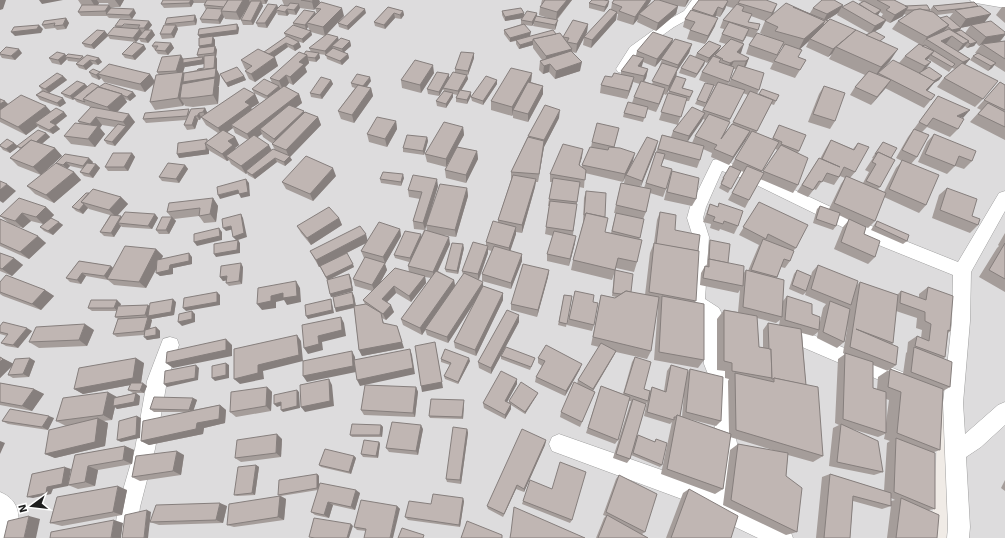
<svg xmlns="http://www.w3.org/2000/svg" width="1005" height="538" font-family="'Work Sans',sans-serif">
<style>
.residential{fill:#dddcdd}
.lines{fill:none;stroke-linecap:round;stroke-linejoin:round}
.minor-casing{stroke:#a0a0a0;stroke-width:1}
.minor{fill:#fff;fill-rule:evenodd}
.wall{fill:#a59d9a;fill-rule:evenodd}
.shaded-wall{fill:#867f7d}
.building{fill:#c0b6b3;stroke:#867f7d}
</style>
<rect width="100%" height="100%" fill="#f0ebe6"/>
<polygon class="residential" points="0,0 1005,0 1005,538 958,538 953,291 950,326 952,376 939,418 931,538 0,538"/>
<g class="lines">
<g class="minor-casing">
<g id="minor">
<polygon points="692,0 704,0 692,17 674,27 639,52 628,72 623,73 618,72 616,69 630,47 666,21 684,11"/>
<polygon points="970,0 1005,0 1005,8 976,3 972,2"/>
<polygon points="718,159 752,170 893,236 958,262 999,193 1005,191 1005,211 971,272 970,321 963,403 965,434 998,405 1005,402 1005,425 981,447 966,457 970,527 969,538 947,538 948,527 943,403 952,321 953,275 881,246 742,178 722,171 706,207 703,218 709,237 705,299 719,308 722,314 722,364 733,387 735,434 738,448 730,501 790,530 793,538 758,538 710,515 687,501 552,451 549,444 552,437 559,434 693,481 710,490 718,448 715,434 713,387 704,364 704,318 690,308 687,303 693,237 687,218 690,207 711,164 713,160"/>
<polygon points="801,330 912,376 915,382 912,388 905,391 795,344 792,338 795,332"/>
<polygon points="170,337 177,339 179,345 167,381 155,449 140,507 136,538 114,538 118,507 135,449 147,381 163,339"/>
<path d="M0,492C22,501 19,518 18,538H0Z"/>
</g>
</g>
<use href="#minor" class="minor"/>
</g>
<g class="wall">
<path d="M78,0H124L120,7H111L136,13L132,19L109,18L107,16H81L78,12L82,6ZM99,3H108L109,5H98Z"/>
<polygon points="163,0 193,0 194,2 191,7 164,8 161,4"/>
<polygon points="193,0 268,0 266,4 262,4 263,6 253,25 243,25 241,20 250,3 240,20 225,19 224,17 220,24 202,23 200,19 206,10 204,5 205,3 194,3"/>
<path d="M282,0H319L320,2L317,6L344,16L325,36L311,32L312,35L303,43L297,41L299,42L301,47L295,51L288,47L274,57L278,66L255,82L249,79L245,71L247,70L245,69L241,60L264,52L286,37L284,33L294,26L293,23L316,15L317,14L315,8L314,10L300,8L296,15L289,14L287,16L278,15L277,12L267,28L258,27L256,23L278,8L284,5ZM308,27L310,31L306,30Z"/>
<polygon points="542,0 572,0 557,20 557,24 555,30 533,26 534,23 532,26 525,25 530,36 556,34 563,37 588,24 587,32 585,36 611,9 612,3 614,0 651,0 650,2 646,8 655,0 689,0 685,7 678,6 676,14 656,31 637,22 638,19 633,25 617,20 618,14 617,14 616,20 591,48 583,45 584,38 576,53 572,52 580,71 555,79 549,72 543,74 539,70 540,61 542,60 533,48 533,45 519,49 516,44 516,41 510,42 504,34 504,30 522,24 521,24 521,20 522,18 505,21 502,15 502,11 524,16 537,16 551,19 539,15 540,7 542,4 541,4"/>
<polygon points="592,0 609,0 608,1 609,1 608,6 604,12 589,8 589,3"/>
<path d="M699,0H740L774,12L772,16L810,13L813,8L843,5L842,7L859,4L862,2L858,0H896L895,1L905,6L930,10V11L931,12L930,10L933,6L974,2L985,22L1005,35L1000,42L1005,41V72L994,65L992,68L988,71L970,60L973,56L977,54L975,53L981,45L979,46L976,43L974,46L967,48L965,46L962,49L958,51L970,59L965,65L983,99L975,107L937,87L944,78L955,69L952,68L949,72L928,59L927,60L925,70L942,76L939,80L934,83L927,91L935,95L924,108L885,88L871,105L850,95L855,87L865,75L829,59L832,54L828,57L806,47L809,41L800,49L798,57L806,60L795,78L770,69L774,61L783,47L782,46L773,63L746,54L749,45L754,38L746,36L742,43L741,53L740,54L749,58L745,67L759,90L757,94L779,95L774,105L771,104L756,133L772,139L779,125L799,151L798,153V185L793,193L760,179L745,208L728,200L744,172L741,171L728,193L719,188L722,182H721L723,178L731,167L735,159L748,138L747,137L729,165L711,157L712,153L703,149L700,160L697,168L664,159L661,166L666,189L663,197L650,193L646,212L643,219L639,240L637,262L634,272L616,268L612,280L571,270L573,260L583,223L584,198L586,191L605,217V232L611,233L616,213H614L621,183L626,184L624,183L625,178L623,182L585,173L584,188L579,187L573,235L575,243L569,266L547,261V254L553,236L545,234L549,206H548L549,199L552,182H550V174L582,157L579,166L582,167V165L591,147L592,142L619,128L614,148L633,161L629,170L656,149L640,187L644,188L662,135L671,137L673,131L678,125L659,120L669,91L685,83L683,88L693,91L689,101H686L678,124L702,111L715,86H714L704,107L695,104L697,100L710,84L699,80L702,72L711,59L707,63L705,62L704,65L695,78L679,73L681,68L695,57L697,53L721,46L719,50L714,56V57L715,55L726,44L719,42L722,34L724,29L720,28L723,20L733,8L726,6L725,9L720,17L716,16L715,17V26L705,44L687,39L690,30L683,27L685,19L692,10ZM880,12L883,14L881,17L878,15ZM838,13L837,15L869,33L866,35L827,20ZM953,13L949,18H940L937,15ZM903,14L907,15L898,21L892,29L919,44L905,56L899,63L878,73V75L877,74L890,61L881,42L875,31L881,28L886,21L890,23L903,16ZM751,16L765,21L760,33L766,36L756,34L758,30L748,22ZM970,26L965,33L960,30L961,28H960ZM733,69H736L728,85ZM743,93L748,95L732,124L725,133L729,122ZM703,119L705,120L695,136L692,143L687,141ZM775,149L778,150L763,172H762Z"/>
<polygon points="388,7 403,11 404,15 401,19 395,18 385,29 375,26 374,22"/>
<polygon points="1002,7 1005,7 1005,23 996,15"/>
<polygon points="366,13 348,30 339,27 338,23"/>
<polygon points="195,15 197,20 196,25 177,27 178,29 174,38 162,39 160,34 166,25 165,24"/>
<polygon points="66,18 69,23 66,29 57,30 55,28 45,29 42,25"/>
<polygon points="149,21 152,25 148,30 152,30 155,35 148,43 141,42 139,39 136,42 110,39 108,36 94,49 85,47 82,43 107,35 116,27 115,26"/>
<path d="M237,24L239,28L238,34L213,37L215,40V46L217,50L216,57L217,59V70L220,76L219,86H218L219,87L218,104L193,107L185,106L184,104L183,106L155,110L150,102L154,84L145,92L104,82L101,78L99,80L92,77L89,72H100L150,74L154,80L159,75L157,72L183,60L198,57L197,55L200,48L199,38ZM204,64V68L197,70L184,73L183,72L185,66V67Z"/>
<path d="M673,39L672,44H692L689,53L677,71L676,77L666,95L664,94L656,112L647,109L643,122L623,117L624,113L632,103L634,97L640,84L633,82L627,99L600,93L601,85L612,77L621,74V71L636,55L637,51ZM662,59L659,68L652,84L644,81L646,78L648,69L641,67L643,62L655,67Z"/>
<path d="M339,40L350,41L351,46L344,52L348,54L349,58L342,65L327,59L326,55L319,54L320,58L316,62L309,61V63L305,67L307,72L293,85L289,83L286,87L299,94L302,103L295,108L304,111V112L318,117L321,125L290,157L292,160L285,166L277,162L255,179L248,175L247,173L246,174L231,164L229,160L227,161L210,151L209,150V154L179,158L208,141L218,133L206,125L201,117L200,120H198L195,129L187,130L184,125L186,120L146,123L143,119L205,108L207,113L255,94L259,103L251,108L252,109L266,99L254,93L252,89L272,83L270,78L304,54L311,52L309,48ZM233,128L235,133L248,140L236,149L235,148L239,145L235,137L227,132ZM262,134L263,137L273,144H272L275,150H272L257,137Z"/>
<polygon points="171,43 174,48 168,55 158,54 152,46"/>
<polygon points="144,45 146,49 135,60 125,58 122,54"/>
<polygon points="0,53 22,53 15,60 2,58 0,55"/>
<polygon points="474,53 474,58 468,75 467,75 468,79 461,90 471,96 467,104 456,102 456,98 457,95 453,94 453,97 446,108 437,106 436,101 444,91 443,89 439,96 428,94 427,89 449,74 449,78 455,72 455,69"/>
<polygon points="67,56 83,56 84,57 99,58 102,62 98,65 93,64 86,70 79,68 76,64 78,62 68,61 67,59 61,65 52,63 49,58"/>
<polygon points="434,73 421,93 402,88 401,80"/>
<polygon points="532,73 531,82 543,86 543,94 528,122 513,118 513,115 512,116 491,110 491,101"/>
<polygon points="220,74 244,76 246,80 228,87 222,78"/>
<polygon points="63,76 67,80 49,93 66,103 60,107 40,100 36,95 42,90 39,86"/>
<polygon points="331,80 333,84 322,99 311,97 310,93"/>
<polygon points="497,80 497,84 483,105 472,101 471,97"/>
<polygon points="371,81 367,87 371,88 373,96 354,123 341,119 338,111 355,88 352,87 351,83"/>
<polygon points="1000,82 1005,85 1005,140 970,122 981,110 977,108"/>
<polygon points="85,84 88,87 99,86 100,87 133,92 136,96 130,101 125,99 127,102 117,112 135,122 115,146 107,144 104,140 115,127 102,125 100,128 105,134 95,147 71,144 64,136 80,124 78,121 90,108 89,106 88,106 77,102 74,99 73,100 65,97 61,93"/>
<polygon points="824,86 835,121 830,129 808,122 819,94"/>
<polygon points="938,96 962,119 958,129 950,137 927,127 922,132 917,157 911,164 926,205 919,213 884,197 875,221 868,228 866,227 864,234 875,257 868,264 834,249 843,227 849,220 839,215 836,226 833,230 813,223 817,209 820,206 829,209 841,184 845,178 840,176 834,185 822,181 816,190 814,189 808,197 797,192 819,158 820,159 826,148 831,140 853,149 858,143 855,172 850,178 863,183 869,172 865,170 873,158 872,158 883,142 891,158 880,187 878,189 884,192 896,168 902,161 896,158 908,137"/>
<polygon points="0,99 8,104 51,112 64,112 67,116 56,125 60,129 53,134 39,128 38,126 26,135 0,122"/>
<path d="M559,118L544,147L538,182H536L535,187L522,233L516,232V234L510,250L522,261L511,289L482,281V274L492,251L488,250V253L479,280L483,286L503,293V300L476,356L455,348L454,342L474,303L448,343L427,335L425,329L433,318L422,335L403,325L401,319L431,278L425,277L426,283L411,302L396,293L387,302L394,312L386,320L382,318L384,323L404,348L362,356L359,350L354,308L336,312L333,297H331L327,280L320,267H319L310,251L368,240L400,229L401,236L385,264L387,270L380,283L409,272L408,266L409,262L395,258L394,255L421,237L424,230L414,229L413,221L420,199L409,197L408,190L438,186L427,222L467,188L468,196L456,237L442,235L450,244L438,271L454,280L455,286L463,275L462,271L486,245V242L498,222V220L511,180V172L528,136ZM426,225L427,231L425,230ZM366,243L361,251L364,258H365L353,279L355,286L372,291L363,300L365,304L356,306L354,296L352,292L333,297L353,291L351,278L329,280L354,267L339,257Z"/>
<polygon points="396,121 397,129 387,147 369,142 367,134"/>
<polygon points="463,127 464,135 457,147 477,151 478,159 466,183 446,178 445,170 454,153 446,167 427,162 425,154"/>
<polygon points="46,133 50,137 42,144 55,148 62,156 41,175 18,166 10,158 20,149 18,147 10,153 3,150 0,146 0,145 14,143 18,146"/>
<polygon points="934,134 972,161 964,169 955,166 947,174 918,162 927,142"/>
<polygon points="427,137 428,141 424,155 403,152 403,148"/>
<polygon points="132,153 135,157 128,171 108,171 105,167"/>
<polygon points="65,154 93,162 92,164 96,164 100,168 93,178 84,176 80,172 83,169 70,166 67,169 74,172 81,180 54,203 35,194 27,186 56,163"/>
<polygon points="185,165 188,169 179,183 162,181 159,177"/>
<polygon points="672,171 696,199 692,206 664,200 669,179"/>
<polygon points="336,176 313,201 286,189 282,182"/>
<polygon points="404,178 401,186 381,183 380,179"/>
<polygon points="947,188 972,216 978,225 970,233 932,218 939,195"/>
<polygon points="89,193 121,197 128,204 118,215 122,217 155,214 158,218 152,229 122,227 121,226 114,237 104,236 100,232 110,215 89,209 88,208 83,214 76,211 72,207"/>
<polygon points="213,198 218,206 216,222 204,223 199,216 174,219 176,221 169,234 159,234 156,230 171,217 167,212"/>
<path d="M759,202L796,248L794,250L790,261L785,268L781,267L777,278L783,301L787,296L812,314L820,322L823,308L826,304L805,295L806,292L803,295L789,289L794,274L797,270L811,276L812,272L818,265L856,286L860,282L897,295L901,291L919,298V294L928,287L950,331L948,333L945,357L944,358L950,387L943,391L940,450L934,452L935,509L929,510L937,538H887L891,506L882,509L853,501L850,538H816L822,477L830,474L884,491L887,443L890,441L884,439L885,434L878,437L852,429L883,472L874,475L829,466L833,428L839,425L835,423L838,359L845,354L843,353L848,324L844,342L837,348L817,338L818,332L813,336L802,333L806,385L823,456L813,462L788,455L786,476L797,532L786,535L723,505L730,450L738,444L776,451L730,437L723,489L715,494L661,474L672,422L670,424L644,416L647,402L646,404L630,459L627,463L613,458L630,404L631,401H629L618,440L615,444L586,433L601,386L623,394L632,362L635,357L644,389L650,391L652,387L664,391L667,371L671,365L688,372L690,369L721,421L716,426L685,418L729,433L728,381L729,379L725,378V371L717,370V319L724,310L738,312L740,290L738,293L700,285L701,273L705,266H706L707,264L709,244L710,240L728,263L743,274L746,270L748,271L759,245L739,235ZM896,311L917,318L916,328L922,330L921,338L917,336L908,342L907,352L906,353L903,374L890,369L878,377L877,389L873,388V365L888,371L896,365L892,344L893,343ZM757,318L776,323L780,320L779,325L768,323L763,330V348L759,347ZM684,393L682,417L680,416ZM886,399L889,400L886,423ZM891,498L895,500L891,501V504Z"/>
<polygon points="719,203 738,226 734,234 720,229 719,231 710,228 711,224 703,222 707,212 710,204 718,207"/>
<polygon points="46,207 54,215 51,218 63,225 53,235 44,231 40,227 43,224 31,221 23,228 10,224 46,243 29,259 0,246 0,219 9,223 0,216"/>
<polygon points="660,212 675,230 698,251 695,302 704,360 698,368 654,360 658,306 658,304 651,351 647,359 616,352 613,357 593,391 595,392 580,427 560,417 561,412 577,384 578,380 599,347 591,345 599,304 601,295 615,298 616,297 612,296 614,274 615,270 631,292 645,295 650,253 654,243 657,220"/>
<polygon points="339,218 342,225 311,245 301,233 297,226"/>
<polygon points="877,221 907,241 903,244 871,230 874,225"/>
<polygon points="1005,233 1005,292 979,277 997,248 999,246 998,245"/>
<polygon points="464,248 458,274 446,272 445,269"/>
<polygon points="156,249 163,256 161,259 192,257 192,264 173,268 173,274 160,276 157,268 146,288 114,285 108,280 86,276 81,284 70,282 66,278 79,261 111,266 113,268"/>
<polygon points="0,253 14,258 23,265 12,276 0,271"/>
<polygon points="243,267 242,284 229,286 226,283 226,280 223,281 220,277"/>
<polygon points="549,270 548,277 537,317 511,310 511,304"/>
<polygon points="0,282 45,290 54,296 41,310 3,296 0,294"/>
<polygon points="575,291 593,302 594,325 592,331 567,325"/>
<polygon points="564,295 572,296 566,327 558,325"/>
<polygon points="176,302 174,315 151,319 149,317 152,320 150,329 156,327 160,331 160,338 147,340 144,335 117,337 113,334 118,319 115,317 117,311 92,311 88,308 121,304 120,306 148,305 149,306"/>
<polygon points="519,315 519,322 491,374 479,368 478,362"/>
<polygon points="0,326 32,331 18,348 6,346 1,343 7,336 0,334"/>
<polygon points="94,330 87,346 39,348 29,342"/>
<polygon points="501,356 535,358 534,361 530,370 501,359"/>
<polygon points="0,357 13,364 35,361 29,377 13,378 8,375 12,366 0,378"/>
<polygon points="538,358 580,369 565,396 535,382 536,377 542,366 538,363"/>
<polygon points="441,359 470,361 458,384 445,379 444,376 450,365 441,362"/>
<polygon points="144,363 141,383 147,386 144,393 133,393 128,390 130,385 83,394 74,389"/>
<polygon points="517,379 517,384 507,402 509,403 509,401 537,395 525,414 511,405 511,409 505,419 484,408 483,403"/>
<polygon points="0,383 34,389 44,394 32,411 0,405"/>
<polygon points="267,387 272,392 271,411 236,417 230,412"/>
<polygon points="416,387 418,392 415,417 364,415 361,410"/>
<polygon points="140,396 139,405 117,409 115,407 112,420 103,421 108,423 105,446 55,458 45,454 66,426 56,421 117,397"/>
<polygon points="193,398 197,400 193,410 220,405 226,410 225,423 204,428 203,434 149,445 141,441 185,412 154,412 150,409"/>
<polygon points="464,403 463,419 430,418 429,416"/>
<polygon points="54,418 48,430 8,424 2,421"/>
<polygon points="381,425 383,427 382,437 352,437 350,435"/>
<polygon points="423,429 418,455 389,452 386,448"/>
<polygon points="467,429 468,433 461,484 447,482 446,479"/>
<polygon points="638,435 654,442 656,439 662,465 660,467 631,455 636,438"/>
<polygon points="282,439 281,457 241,462 235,458"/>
<polygon points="546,440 545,445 524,492 516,489 503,517 488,509 487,506"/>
<polygon points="379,442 380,444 378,458 363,457 361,454"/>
<polygon points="125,446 134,450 132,464 98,470 95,486 78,489 68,485 75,455"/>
<polygon points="184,455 181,475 140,481 132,477"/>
<polygon points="354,456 356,458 351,474 321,467 319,465"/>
<polygon points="256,465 259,467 255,495 237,496 234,495"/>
<polygon points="317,474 319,476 319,487 360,493 355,510 333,505 329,518 315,515 311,512 318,490 281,496 286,499 284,520 234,527 227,525 280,496 278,495"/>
<polygon points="619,475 645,532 642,534 648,538 596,538 604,518 606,516 603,515 616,479"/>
<polygon points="1005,480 1005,491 1001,488"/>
<polygon points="551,489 572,520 570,523 522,504 523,501"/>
<polygon points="689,489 731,538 666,538 683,493"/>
<polygon points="127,490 122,515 62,526 50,523"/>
<polygon points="464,501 460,527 408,520 405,517"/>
<polygon points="227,506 223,523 159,525 150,522"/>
<polygon points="397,506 400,509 366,531 357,530 354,527"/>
</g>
<g class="shaded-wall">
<polygon points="0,0 6,0 3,9 0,10"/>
<polygon points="39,0 63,0 42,4"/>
<polygon points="91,0 97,0 99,3 96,8"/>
<polygon points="115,0 124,0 120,7"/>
<polygon points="191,0 193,0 194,2 191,7 189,3"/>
<polygon points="243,0 249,0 250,3 240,20 236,12"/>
<polygon points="264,0 268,0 266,4"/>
<polygon points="313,0 319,0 320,2 314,10 312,2"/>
<polygon points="567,0 572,0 556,20 557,12"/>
<polygon points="647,0 651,0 650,2 641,15 639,14 638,19 633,25 635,17"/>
<polygon points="687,0 689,0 685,7"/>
<polygon points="261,1 263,6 253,25 251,21"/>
<polygon points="609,1 608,6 604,12 605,7"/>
<polygon points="728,1 725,9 720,17 723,9"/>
<polygon points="299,4 300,8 296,15 294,10"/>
<polygon points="777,4 774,12 768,22 772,13"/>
<polygon points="109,5 112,9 107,14 105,11"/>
<polygon points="277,5 279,9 276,10 277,12 267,28 265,23"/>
<polygon points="843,5 838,13 825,21 819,33 810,39 809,41 798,51 804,39 822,23 827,14"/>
<polygon points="678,6 676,14 656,31 658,23"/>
<polygon points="718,7 716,16 710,24 713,16"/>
<polygon points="908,7 903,16 890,23 895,15"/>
<polygon points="342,8 344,16 325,36 323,27"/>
<polygon points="134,9 136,13 132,19 129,15"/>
<polygon points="287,9 289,14 287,16 285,12"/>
<polygon points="365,9 366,13 348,30 347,26"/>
<polygon points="881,10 878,15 869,20 872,16"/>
<polygon points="403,11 404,15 401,19 400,15"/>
<polygon points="315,12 317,16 307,23 308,27 306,30 305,25"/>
<polygon points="617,12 616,20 591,48 592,40"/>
<polygon points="222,13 224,17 220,24 218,20"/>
<polygon points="394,13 395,18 385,29 384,25"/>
<polygon points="524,13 524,18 505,21 505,17"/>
<polygon points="537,13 537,18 534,21 534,23 532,26 532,22"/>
<polygon points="991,14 984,23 971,25 970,26 960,28 966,19"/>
<polygon points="195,15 197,20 196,25 194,21"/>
<polygon points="66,18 69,23 66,29 63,25"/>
<polygon points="718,18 715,26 705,44 708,36"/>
<polygon points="558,20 557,24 555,30 555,25"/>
<polygon points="886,20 881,28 870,34 875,26"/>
<polygon points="149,21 152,25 146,33 144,28"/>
<polygon points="237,24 239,28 238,34 213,37 215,40 215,47 215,46 217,50 216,57 217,59 217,70 220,76 219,86 218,86 219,87 218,104 213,95 180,98 184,104 183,106 178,98 183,72 188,80 214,71 215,55 214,53 201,50 199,46 201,39 198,35"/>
<polygon points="588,24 587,32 576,53 577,44"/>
<polygon points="39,25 43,29 41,33 15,36 11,32"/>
<polygon points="176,25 178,29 174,38 171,34"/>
<polygon points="949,25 942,33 926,39 921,46 927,37"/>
<polygon points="961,28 958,33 953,34 952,30"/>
<polygon points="140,29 143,34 138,38 139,39 136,42 133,38"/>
<polygon points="749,29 746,37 739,49"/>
<polygon points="152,30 155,35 148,43 145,39"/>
<polygon points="856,30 836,47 832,54 828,57 833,49"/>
<polygon points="105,31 108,35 107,35 108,36 94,49 91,45"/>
<polygon points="311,31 312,35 303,43 302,39"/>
<polygon points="531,32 530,36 510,42 510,38"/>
<polygon points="1005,34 1005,35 999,42 982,44 981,45 979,46 986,37"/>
<polygon points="952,36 945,45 941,41"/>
<polygon points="338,37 339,41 332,46 333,48 326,56 325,51"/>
<polygon points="673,39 671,48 655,67 657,59"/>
<polygon points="350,41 351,46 343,53 342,49"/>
<polygon points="533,41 533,45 519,49 520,45"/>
<polygon points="969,41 962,49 957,52 963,44"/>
<polygon points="299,42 301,47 295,51 293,46"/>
<polygon points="977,42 974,46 967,48 970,44"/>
<polygon points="171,43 174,48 168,55 165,51"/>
<polygon points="286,43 288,47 270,60 268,55"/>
<polygon points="692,44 689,53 677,71 676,77 666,95 669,86 676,72 678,65"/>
<polygon points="744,44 741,53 733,61 737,52"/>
<polygon points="144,45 146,49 135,60 132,56"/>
<polygon points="721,46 719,50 707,63 709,58"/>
<polygon points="19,49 22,53 15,60 11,56"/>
<polygon points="572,49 571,58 545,65 546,56"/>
<polygon points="898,49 890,61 873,79 881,67"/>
<polygon points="934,51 927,60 922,64 925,59"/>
<polygon points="319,53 320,58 316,62 315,58"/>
<polygon points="474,53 474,58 468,75 468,71"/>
<polygon points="65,54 68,57 65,57 67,59 61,65 58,60"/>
<polygon points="348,54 349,58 342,65 340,61"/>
<polygon points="181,55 185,62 203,57 205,61 204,64 185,67 185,66 181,79 176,71"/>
<polygon points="307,55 309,63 305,67 307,72 293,85 290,77 299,62"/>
<polygon points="275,57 278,66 255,82 251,74"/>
<polygon points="99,58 102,62 98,65 95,61"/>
<polygon points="644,58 642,66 636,74 638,66"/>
<polygon points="749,58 746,66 743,69 746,61"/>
<polygon points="970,59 963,67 956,70 963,62"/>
<polygon points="90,60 93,64 86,70 83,66"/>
<polygon points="705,61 704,65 695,78 697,74"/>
<polygon points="734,61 730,69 727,72 730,63"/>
<polygon points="582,62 580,71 555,79 556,71"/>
<polygon points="931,62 925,70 919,75 925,66"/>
<polygon points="996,63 992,68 988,71 991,66"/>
<polygon points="550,64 549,72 543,74 544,66"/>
<polygon points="433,65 434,73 421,93 420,85"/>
<polygon points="648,69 646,78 642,85 644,76"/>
<polygon points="532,73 531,81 515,110 513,110 512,116 512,107"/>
<polygon points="98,74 101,78 99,80 96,75"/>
<polygon points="150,74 155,82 145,92 140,84"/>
<polygon points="449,74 449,78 439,96 439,92"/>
<polygon points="286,75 289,83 283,90 279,81"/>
<polygon points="467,75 468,79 458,96 458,91"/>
<polygon points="63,76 67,80 49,93 45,89"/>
<polygon points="244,76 246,80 228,87 226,83"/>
<polygon points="942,76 939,80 934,83 929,89 923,96 930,83"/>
<polygon points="370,77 371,81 364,90 363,86"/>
<polygon points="634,77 632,86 627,99 629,91"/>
<polygon points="331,80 333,84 322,99 320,95"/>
<polygon points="497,80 497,84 483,105 483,101"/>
<polygon points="891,80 885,89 871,105 877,97"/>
<polygon points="85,84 89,88 73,98 74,99 73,100 70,96"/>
<polygon points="279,86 281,90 269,100 267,96"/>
<polygon points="543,86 543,94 528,122 528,114"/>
<polygon points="371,88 373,96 354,123 352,115"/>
<polygon points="665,88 663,96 656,112"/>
<polygon points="133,92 136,96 130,101 127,97"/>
<polygon points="471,92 471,96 467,104 467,100"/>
<polygon points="453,93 453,97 446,108 446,104"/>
<polygon points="122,94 127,102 114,115 107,107"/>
<polygon points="255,94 259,103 251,108 254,113 231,125 233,128 222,136 218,128 245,102"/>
<polygon points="299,94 302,103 264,132 260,129 262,134 251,142 247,134"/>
<polygon points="63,98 66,103 60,107 57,103"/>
<polygon points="5,101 9,105 0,111 0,104"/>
<polygon points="46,106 53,114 35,123 38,126 26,135 18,127"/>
<polygon points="205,108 207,112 206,117 203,112"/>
<polygon points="560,110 559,118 544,147 538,182 544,140"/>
<polygon points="970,110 963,118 957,116"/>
<polygon points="304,111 307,120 278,147 274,139"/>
<polygon points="64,112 67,116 54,126 50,122"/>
<polygon points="199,113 201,117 200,120 197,116"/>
<polygon points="705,113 702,121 686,144 689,136"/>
<polygon points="129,114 135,122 115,146 112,142 126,126 123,122"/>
<polygon points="195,116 198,120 195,129 192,125"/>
<polygon points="96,117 102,125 100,128 105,134 95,147 88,139 95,130 90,124"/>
<polygon points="318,117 321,125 290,157 292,160 285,166 284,162 289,157 286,150"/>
<polygon points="396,121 397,129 387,147 385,139"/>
<polygon points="56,125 60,129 53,134 49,130"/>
<polygon points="463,127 464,135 446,167 446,159"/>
<polygon points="750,131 746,140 729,165 733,157"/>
<polygon points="46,133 50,137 29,154 25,150"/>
<polygon points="235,137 239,145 235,148 238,153 226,156 229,160 227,161 222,154 228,141"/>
<polygon points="427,137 428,141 424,155 423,151"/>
<polygon points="658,141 656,149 640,189 642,181"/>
<polygon points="14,143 18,147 17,146 18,147 10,153 6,149"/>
<polygon points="269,145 273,153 246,171 247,173 246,174 241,166"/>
<polygon points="206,146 209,150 209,154 179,158 177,154"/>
<polygon points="55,148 62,156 41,175 33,167"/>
<polygon points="583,149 582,157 577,173"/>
<polygon points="477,151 478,159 466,183 466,175"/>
<polygon points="132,153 135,157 128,171 124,167"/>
<polygon points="635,153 633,161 626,175 623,182 625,174"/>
<polygon points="89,158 93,162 87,170 83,166"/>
<polygon points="275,158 277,162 255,179 252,175"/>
<polygon points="66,162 70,166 67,169 63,165"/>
<polygon points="96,164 100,168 93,178 89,174"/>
<polygon points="185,165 188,169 179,183 176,179"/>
<polygon points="333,168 336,176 313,201 310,194"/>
<polygon points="74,172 81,180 54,203 46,195"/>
<polygon points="403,174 404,178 401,186 401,182"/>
<polygon points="246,179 249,183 250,196 241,198 239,194"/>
<polygon points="437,179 438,186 425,230 423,223"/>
<polygon points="536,179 535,187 522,233 522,225"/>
<polygon points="7,184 16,191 3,203 0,201 0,190"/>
<polygon points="467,188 468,196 456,237 455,230"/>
<polygon points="238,190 241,193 220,199 218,195"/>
<polygon points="121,197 128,204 116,217 109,210"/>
<polygon points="213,198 218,206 216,222 210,214"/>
<polygon points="84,204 88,208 83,214 79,210"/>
<polygon points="46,207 54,215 44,225 36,217"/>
<polygon points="22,213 31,221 23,228 15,221"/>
<polygon points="155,214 158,218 152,229 148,226"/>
<polygon points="241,214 243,218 247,237 238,240 240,243 240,253 216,257 214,254 236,240 233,237"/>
<polygon points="121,216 124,220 118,223 121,226 114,237 111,233"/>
<polygon points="172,217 176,221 169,234 166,230"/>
<polygon points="339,218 342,225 311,245 307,238"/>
<polygon points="59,222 63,225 53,235 48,231"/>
<polygon points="231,226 234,229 226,231 223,228"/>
<polygon points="516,227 516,234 509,255 509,248"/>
<polygon points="219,228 222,232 222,240 197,246 194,242"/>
<polygon points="400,229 401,236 385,264 387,270 375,292 372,285 385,263 383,257"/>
<polygon points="366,234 368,242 319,267 316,260"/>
<polygon points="421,234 422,238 411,262 410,258"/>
<polygon points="38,236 46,243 29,259 20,252"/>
<polygon points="576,236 575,243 569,266 570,259"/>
<polygon points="449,237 450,244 434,279 433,272"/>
<polygon points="463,244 464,248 458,274 457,271"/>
<polygon points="488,246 488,253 478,281 478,274"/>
<polygon points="156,249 163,256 146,288 139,282"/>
<polygon points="189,253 192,257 192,264 173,268 173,274 160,276 156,273"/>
<polygon points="522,254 522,261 511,289 511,283"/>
<polygon points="14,258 23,265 12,276 2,269"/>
<polygon points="241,263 243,267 242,284 239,281"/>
<polygon points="353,264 354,267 328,280 326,277"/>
<polygon points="111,266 115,270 107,279 104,276"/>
<polygon points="549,270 548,277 537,317 538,310"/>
<polygon points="82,273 86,276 81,284 77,280"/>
<polygon points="349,274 351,278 353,291 331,297 330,294"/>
<polygon points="227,276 229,280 223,281 220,277"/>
<polygon points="425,276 426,283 411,302 409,296"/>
<polygon points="454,280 455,286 422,335 420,328"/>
<polygon points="296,281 300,288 301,302 287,305 284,300 276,302 276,308 262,310 257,304"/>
<polygon points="483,282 483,289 448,343 447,337"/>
<polygon points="394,286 396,293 384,305 382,299"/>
<polygon points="45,290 54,296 41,310 32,304"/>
<polygon points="217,292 220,295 220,305 186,311 183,308"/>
<polygon points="352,292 354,296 356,307 336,312 335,308"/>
<polygon points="503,293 503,300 476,356 475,350"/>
<polygon points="173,299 176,302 174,315 151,319 149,317 152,320 148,335 144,331 148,318 145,315 148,305 152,308"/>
<polygon points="331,299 332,303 334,313 308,319 306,316"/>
<polygon points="117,300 121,304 118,311 114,308"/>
<polygon points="391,305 394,312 386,320 383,314"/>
<polygon points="192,311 195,314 195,322 182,326 178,322"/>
<polygon points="519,315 519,322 491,374 491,368"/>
<polygon points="341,317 344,323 346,336 322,342 323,350 308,354 304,348"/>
<polygon points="85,324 94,330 87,346 79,340"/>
<polygon points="397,326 404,348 362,356 359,350"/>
<polygon points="156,327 160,331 160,338 147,340 144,337"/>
<polygon points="27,328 32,331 18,348 13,345"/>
<polygon points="297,335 301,341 303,361 263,371 264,379 240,384 234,379 258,365"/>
<polygon points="226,339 232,345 232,356 173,368 166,363"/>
<polygon points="435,342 443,388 422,392 421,386"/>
<polygon points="410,349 412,355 415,374 360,386 357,380"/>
<polygon points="352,351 355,357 356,372 307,382 303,376"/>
<polygon points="616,351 613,357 591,394 593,389"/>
<polygon points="0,357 14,364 0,378"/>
<polygon points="30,358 35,361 29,377 23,374"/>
<polygon points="136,358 144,363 141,383 83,394 74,389"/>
<polygon points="469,358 470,361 458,384 458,382"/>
<polygon points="226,363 229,365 229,378 215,381 212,378"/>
<polygon points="582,364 580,369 565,396 566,391"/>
<polygon points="196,365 199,368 198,380 167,387 164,384"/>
<polygon points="329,379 332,385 334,406 305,412 301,407"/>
<polygon points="517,379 517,384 505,406 505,401"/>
<polygon points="143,383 147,386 144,393 140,391"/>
<polygon points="267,387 272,392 271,411 266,406"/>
<polygon points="416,387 418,392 415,417 413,413"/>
<polygon points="34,389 44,394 32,411 22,406"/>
<polygon points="297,390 299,392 300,408 283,412 281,410"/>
<polygon points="108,392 117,397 136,393 140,396 139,405 117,409 115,407 112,420 103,415"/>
<polygon points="538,393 537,395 525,414 525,412"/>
<polygon points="193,398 197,400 193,412 189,410"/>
<polygon points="464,400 464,403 463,419 462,417"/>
<polygon points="281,402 283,405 277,407 274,404"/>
<polygon points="511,404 511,409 505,419 505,415"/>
<polygon points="220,405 226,410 225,423 204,428 203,434 149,445 141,441 197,423"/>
<polygon points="49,416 54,418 48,430 42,427"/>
<polygon points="137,416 141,418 140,438 121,442 117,440"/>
<polygon points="98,418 108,423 105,446 55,458 45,454"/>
<polygon points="381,425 383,427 382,437 380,435"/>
<polygon points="421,425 423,429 418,455 416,451"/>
<polygon points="467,429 468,433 461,484 460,480"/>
<polygon points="277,434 282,439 281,457 276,453"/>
<polygon points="546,440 545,445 524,492 524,489"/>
<polygon points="0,441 5,443 0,454"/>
<polygon points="379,442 380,444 378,458 376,456"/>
<polygon points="125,446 134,450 132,464 123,460"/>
<polygon points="177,451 184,455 181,475 173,471"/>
<polygon points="354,456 356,458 351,474 349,472"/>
<polygon points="256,465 259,467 255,495 252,493"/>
<polygon points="88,466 98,470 95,486 85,482"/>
<polygon points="65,467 71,469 68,486 53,489 51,494 33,498 27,497 47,487"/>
<polygon points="317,474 319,476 319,490 317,488"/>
<polygon points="517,485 516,489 503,517 504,514"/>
<polygon points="118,486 127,490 122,515 113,512"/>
<polygon points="356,490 360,493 355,510 351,507"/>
<polygon points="280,496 286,499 284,520 278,517"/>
<polygon points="463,498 464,501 460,527 459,525"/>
<polygon points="328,502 333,505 329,518 324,515"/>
<polygon points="220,503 227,506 223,523 216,520"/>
<polygon points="397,506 400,509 393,538 390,538"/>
<polygon points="147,510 151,512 148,538 144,538"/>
<polygon points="29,516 40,519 36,538 24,538"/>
<polygon points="114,520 123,523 121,538 111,538"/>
<polygon points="351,524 353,526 349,538 347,538"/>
</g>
<g class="building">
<polygon points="163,0 191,0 189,3 161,4"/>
<polygon points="207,0 228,0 224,7 204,5"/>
<polygon points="228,0 243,0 236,12 221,11"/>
<polygon points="301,0 313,0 312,2"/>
<polygon points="545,0 567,0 557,12 540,7"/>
<polygon points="592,0 604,0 609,1 605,7 589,3"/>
<polygon points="614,0 647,0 635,17 619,11 622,7 612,3"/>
<polygon points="655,0 659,0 678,6 658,23 639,14"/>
<polygon points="699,0 726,0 728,1 723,9 718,7 713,16 692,9"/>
<polygon points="740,0 766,0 777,4 772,13 738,3"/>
<polygon points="822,0 834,0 843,5 827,14 813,8"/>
<polygon points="877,0 894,0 908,7 895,15 886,10 890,7"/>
<polygon points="251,1 261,1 251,21 241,20"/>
<polygon points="853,1 886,20 875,26 842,7"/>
<polygon points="864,1 881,10 875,14 859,4"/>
<polygon points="321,2 342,8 323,27 307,23 321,9 315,8"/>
<polygon points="974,2 978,6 967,8 938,11 933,6"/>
<polygon points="290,3 299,4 294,10 287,9 285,12 276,10 281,5 288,6"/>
<polygon points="786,3 825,21 804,39 775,31 778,27 765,21"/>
<polygon points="268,4 277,5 265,23 256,23"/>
<polygon points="737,4 744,7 742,11 752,14 748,22 760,24 758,30 723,20"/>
<polygon points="82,5 109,5 105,11 78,12"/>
<polygon points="927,5 930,10 925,10 920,9 914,10 906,10 908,7 905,6"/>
<polygon points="356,6 365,9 347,26 338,23"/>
<polygon points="980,6 991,14 966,19 955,10"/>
<polygon points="388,7 403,11 400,15 394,13 384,25 374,22"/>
<polygon points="793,7 828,21 825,25 823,24 825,21"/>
<polygon points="111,8 134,9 129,15 106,14"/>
<polygon points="207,8 222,9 221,11 222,13 218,20 200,19"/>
<polygon points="521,8 524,13 505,17 502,11"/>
<polygon points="610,9 617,12 592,40 584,37"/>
<polygon points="920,9 933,12 949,25 927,37 898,21 914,10"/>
<polygon points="304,10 315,12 305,25 293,23"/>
<polygon points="691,10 718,18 708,36 690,30 695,22 685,19"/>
<polygon points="527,11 537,13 532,22 521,20"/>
<polygon points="195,15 194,21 165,24 167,18"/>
<polygon points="536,16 558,20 555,25 534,21"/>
<polygon points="947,16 961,28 952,30 947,26 949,25 940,18"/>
<polygon points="66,18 63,25 54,26 55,23 42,25 44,21"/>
<polygon points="120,19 149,21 144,28 138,28 140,25 124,24 122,26 115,26"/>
<polygon points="830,19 856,30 833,49 810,39"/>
<polygon points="573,20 588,24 577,44 567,42 569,38 563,37 572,49 546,56 533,39 560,33 563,37"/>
<polygon points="991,21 1005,32 1005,34 986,37 971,25"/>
<polygon points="729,22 749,29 743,41 722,34"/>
<polygon points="237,24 237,30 198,35 199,29"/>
<polygon points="524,24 531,32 510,38 504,30"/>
<polygon points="39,25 37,29 11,32 14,27"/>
<polygon points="164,25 176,25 171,34 160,34"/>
<polygon points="293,25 311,31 302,39 284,33"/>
<polygon points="114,27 140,29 133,38 107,35"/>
<polygon points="949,29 969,41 963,44 952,36 941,41 970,59 963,62 926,39"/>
<polygon points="97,30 105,31 91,45 82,43"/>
<polygon points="145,30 152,30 145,39 138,38"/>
<polygon points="553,30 556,34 533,39 533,41 520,45 516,40"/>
<polygon points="856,30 898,49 881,67 836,47"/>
<polygon points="961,30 977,42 970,44 968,42 969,41 955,32"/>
<polygon points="874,31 885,37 880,41 866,35"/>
<polygon points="653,32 673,39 657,59 637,51"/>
<polygon points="757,33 784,42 777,55 749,45"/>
<polygon points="327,34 338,37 325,51 309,48"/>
<polygon points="213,36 212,44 199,46 199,38"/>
<polygon points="287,36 299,42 293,46 286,43 269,54 264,52"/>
<polygon points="341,38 350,41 342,49 332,46"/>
<polygon points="675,39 692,44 678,65 661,59"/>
<polygon points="731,39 744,44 737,52 749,58 746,61 734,61 730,63 722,60 723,59 715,55"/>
<polygon points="709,41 721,46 709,58 697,53"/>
<polygon points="1005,41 1005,59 982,44"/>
<polygon points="134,42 144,45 132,56 122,54"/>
<polygon points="155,42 171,43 165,51 155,50 158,46 152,46"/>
<polygon points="785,44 802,50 798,57 806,60 800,70 774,61"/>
<polygon points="919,44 934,51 925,59 931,62 925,66 905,56"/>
<polygon points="925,45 955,64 952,67 931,55 934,51 922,46"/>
<polygon points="215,46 214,53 197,55 199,48"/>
<polygon points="6,47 19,49 11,56 0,54 0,53"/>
<polygon points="333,48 348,54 340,61 325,55"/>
<polygon points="258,49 275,57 251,74 245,71 252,66 241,60"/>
<polygon points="306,51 319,53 315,58 307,57 307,55 304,54"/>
<polygon points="571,51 582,62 556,71 550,64 544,66 540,61"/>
<polygon points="57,52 65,54 58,60 49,58"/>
<polygon points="299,52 307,55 299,62 304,64 290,77 286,75 279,81 270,78"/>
<polygon points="461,52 474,53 468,71 455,69"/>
<polygon points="978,53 996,63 991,66 973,56"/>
<polygon points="68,54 83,56 80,59 65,57"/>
<polygon points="87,55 99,58 95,61 90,60 83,66 76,64"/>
<polygon points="181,55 176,71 157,72 162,57"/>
<polygon points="215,55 214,68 197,70 198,69 204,68 204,56"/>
<polygon points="633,55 644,58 638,66 648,69 644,76 621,71"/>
<polygon points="690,55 705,61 697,74 681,68"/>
<polygon points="713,56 721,59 719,62 734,67 729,82 702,72"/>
<polygon points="203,57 202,60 183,63 183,59"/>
<polygon points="415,60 433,65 420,85 401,80"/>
<polygon points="893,60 935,81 926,90 935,95 931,100 878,73"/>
<polygon points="662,63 678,68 669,86 652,81"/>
<polygon points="962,63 998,81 983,99 944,78"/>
<polygon points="109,64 150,74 140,84 98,74"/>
<polygon points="738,65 764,73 759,90 731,79"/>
<polygon points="237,67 244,76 226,83 220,74"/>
<polygon points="929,67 942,76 934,81 919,73"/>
<polygon points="216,68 215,77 183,82 184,73"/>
<polygon points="511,68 532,73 512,107 491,101"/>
<polygon points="93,69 100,72 96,75 89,72"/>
<polygon points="869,71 891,80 877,97 855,87"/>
<polygon points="183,72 178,98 150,102 156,75"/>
<polygon points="437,72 449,74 439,92 427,89"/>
<polygon points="453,72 467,75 458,91 443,88"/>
<polygon points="57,73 63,76 45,89 39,86"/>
<polygon points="614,73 634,77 629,91 601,85 605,76 612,77"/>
<polygon points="357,74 370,77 363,86 351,83"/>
<polygon points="486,76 497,80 483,101 471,97"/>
<polygon points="676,76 686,79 682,88 693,91 690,97 669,91"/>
<polygon points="321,77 331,80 320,95 310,93"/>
<polygon points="215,78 213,95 189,98 180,98 182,84"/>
<polygon points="264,79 279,86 267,96 252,89"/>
<polygon points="77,81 85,84 70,96 61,93"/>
<polygon points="641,81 665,88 659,104 634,97"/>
<polygon points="528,82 543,86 528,114 513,110"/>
<polygon points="718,82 745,90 730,119 703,110"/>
<polygon points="1000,82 1005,85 1005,110 984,100"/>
<polygon points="92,83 99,86 86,96 87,96 83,99 85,102 73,98"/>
<polygon points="105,83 133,92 127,97 122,95 122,94 99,87"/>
<polygon points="705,83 714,85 706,103 697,100"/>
<polygon points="358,85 371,88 352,115 338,111"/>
<polygon points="284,86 299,94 247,134 231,125"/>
<polygon points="824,86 845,93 835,121 813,114"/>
<polygon points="98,87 122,94 107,107 83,99"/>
<polygon points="244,88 255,94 245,102 250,105 218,128 201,117"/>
<polygon points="762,89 779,95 776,101 759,94"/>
<polygon points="460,90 471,92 467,100 456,98"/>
<polygon points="43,91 63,98 57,103 36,95"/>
<polygon points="444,91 453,93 446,104 436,101"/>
<polygon points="750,91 773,100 757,131 733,122"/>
<polygon points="668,93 687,98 681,117 661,112"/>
<polygon points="21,95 46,106 18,127 0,118 0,110"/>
<polygon points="938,96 970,110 957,116 964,119 958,129 933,118 927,126 919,122"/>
<polygon points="0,99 5,101 0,104"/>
<polygon points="628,102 648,107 645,118 624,113"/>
<polygon points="988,103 1005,112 1005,127 978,114"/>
<polygon points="289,105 304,111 274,139 260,129"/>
<polygon points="545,105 560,110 544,140 528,136"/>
<polygon points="91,107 129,114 123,122 96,117 90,124 78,121"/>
<polygon points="692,107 705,113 689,136 673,131"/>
<polygon points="56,108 64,112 50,122 56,125 49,130 35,123"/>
<polygon points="205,108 203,112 199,113 197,116 195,116 192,125 184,125 191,109"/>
<polygon points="189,109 187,116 143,119 145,113"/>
<polygon points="305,112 318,117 286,150 272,144"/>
<polygon points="709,114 730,122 721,139 732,124 750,131 733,157 714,149 717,145 695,136"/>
<polygon points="377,117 396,121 385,139 367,134"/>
<polygon points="444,122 463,127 446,159 425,154"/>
<polygon points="75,123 98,126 88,139 64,136"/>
<polygon points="597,123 619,128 614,147 592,142"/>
<polygon points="118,124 126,126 112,142 104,140"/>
<polygon points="779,125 806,135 799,151 781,144 782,142 773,138"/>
<polygon points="914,129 929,135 917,157 902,150"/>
<polygon points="38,130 46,133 36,142 31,140 21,148 17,146"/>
<polygon points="223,130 235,137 228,141 233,145 222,154 205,143"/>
<polygon points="752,131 779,142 762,171 735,159"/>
<polygon points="934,134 976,151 972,161 959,156 955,166 925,154"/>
<polygon points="254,135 269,145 241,166 226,156"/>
<polygon points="407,135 427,137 423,151 403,148"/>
<polygon points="662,135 704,146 700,160 658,149"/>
<polygon points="528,137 544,141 539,174 511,172"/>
<polygon points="647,137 658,141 642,181 626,175"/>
<polygon points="7,139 14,143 6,149 0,146 0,145"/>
<polygon points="207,139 207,142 205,143 206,146 206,150 177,154 178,143"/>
<polygon points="31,140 55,148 33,167 10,158"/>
<polygon points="831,140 854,150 858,143 869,147 855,172 844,167 839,177 827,173 822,182 819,181 813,190 802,185 819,158 840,167 822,159"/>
<polygon points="883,142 897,148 891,158 878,152 876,154 875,154"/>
<polygon points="563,144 583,149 579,165 586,170 585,180 550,174"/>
<polygon points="781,145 808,158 798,185 763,171"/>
<polygon points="457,147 477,151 466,175 445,170"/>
<polygon points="590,147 608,150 609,147 620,148 635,153 625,174 582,165"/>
<polygon points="273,149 290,156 284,162 275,158 252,175 246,171"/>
<polygon points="656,152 665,154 661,166 672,169 666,189 646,183"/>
<polygon points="878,152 895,160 880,187 866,181 876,164 872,162"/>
<polygon points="113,153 132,153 124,167 105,167"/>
<polygon points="65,154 89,158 83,166 66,162 63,165 56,163"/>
<polygon points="306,156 333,168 310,194 282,182"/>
<polygon points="902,160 939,175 926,205 889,189"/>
<polygon points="56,163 74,172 46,195 27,186"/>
<polygon points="87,163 96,164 89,174 80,172"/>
<polygon points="168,163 185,165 176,179 159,177"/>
<polygon points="730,166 741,171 731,189 721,184 724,178 723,178"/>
<polygon points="747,166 764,173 749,200 732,193"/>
<polygon points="672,171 699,178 696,199 667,192"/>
<polygon points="383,172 403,174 401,182 380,179"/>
<polygon points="413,175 437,179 423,223 413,221 422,192 408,190"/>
<polygon points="513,175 536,179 522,225 498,220"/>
<polygon points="846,176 886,193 875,221 834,203"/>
<polygon points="553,178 580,182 577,202 549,199"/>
<polygon points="246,179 248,192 239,194 238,190 218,195 217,187"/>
<polygon points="0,181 7,184 0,190"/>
<polygon points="621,183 651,189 646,212 616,205"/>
<polygon points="440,184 467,188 455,230 426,225"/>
<polygon points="947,188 977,199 972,216 980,219 978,225 940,210"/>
<polygon points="93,189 121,197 109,210 81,202"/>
<polygon points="586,191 606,193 605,217 586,213 585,215 584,215"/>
<polygon points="86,193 89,193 81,202 84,204 79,210 72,207"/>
<polygon points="19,198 46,207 36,217 22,213 15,221 0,216"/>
<polygon points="213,198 210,214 199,216 200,208 167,212 169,203"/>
<polygon points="550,201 577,204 573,231 546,227"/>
<polygon points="759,202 808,225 796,248 768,234 766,239 743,227"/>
<polygon points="719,203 743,211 738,226 724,221 723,224 713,221 715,217 707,214 710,204 718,207"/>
<polygon points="820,206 840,213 836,226 816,219"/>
<polygon points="329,207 339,218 307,238 297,226"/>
<polygon points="125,212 155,214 148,226 118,223"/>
<polygon points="660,212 676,215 675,230 700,235 698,251 656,244"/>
<polygon points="586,213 608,218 605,232 642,240 637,262 618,258 615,270 573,260"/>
<polygon points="616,213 644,219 640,238 612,231"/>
<polygon points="241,214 244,233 233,237 231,226 223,228 222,219"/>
<polygon points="111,215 121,216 111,233 100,232"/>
<polygon points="162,217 172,217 166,230 156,230"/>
<polygon points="51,218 59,222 48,231 40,227"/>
<polygon points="0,219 38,236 20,252 0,243"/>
<polygon points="849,219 866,227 864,234 880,241 875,257 841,242"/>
<polygon points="493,221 516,227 509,248 486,242"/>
<polygon points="877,221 909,235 907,241 875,226"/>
<polygon points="379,222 400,229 383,257 361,251"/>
<polygon points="360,226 366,234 316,260 310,251"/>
<polygon points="219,228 220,236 194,242 194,234"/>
<polygon points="425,230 449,237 433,272 408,266"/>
<polygon points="405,231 421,234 410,258 394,255"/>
<polygon points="554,231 576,236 570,259 547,254"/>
<polygon points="763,239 794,251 790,261 784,259 777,277 751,270"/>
<polygon points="238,240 237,250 214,254 214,244"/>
<polygon points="710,240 730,244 728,263 709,259 709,260"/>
<polygon points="473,242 488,246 478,274 462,271"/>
<polygon points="452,243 463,244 457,271 445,269"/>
<polygon points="654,243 699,251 696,301 649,292"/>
<polygon points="1005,243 1005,279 989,270"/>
<polygon points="125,246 156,249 139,282 107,279"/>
<polygon points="494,246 522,254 511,283 482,274"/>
<polygon points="0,253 14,258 2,269 0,268"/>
<polygon points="189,253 189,261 170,265 169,270 156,273 157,260"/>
<polygon points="347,253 353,264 326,277 320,266"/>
<polygon points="365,257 385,263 372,285 353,279"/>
<polygon points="709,259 744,266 743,286 703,278 705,266 709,267"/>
<polygon points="79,261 111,266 104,276 82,273 77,280 66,278"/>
<polygon points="241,263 239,281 226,283 227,276 220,277 221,266"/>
<polygon points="523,264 549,270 538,310 511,304"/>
<polygon points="818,265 858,281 851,305 811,289"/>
<polygon points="395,268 425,276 409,296 394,286 382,299 391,305 383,314 363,300"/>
<polygon points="615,270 633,274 631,292 626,291 621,294 613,293"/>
<polygon points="746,270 784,280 782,317 743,307"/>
<polygon points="797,270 811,276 806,291 792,285"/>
<polygon points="436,271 454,280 420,328 401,319"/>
<polygon points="464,273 483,282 447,337 425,329"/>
<polygon points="349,274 352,288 330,294 327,280"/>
<polygon points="6,275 45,290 32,304 0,292 0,282"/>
<polygon points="296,281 297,296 283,298 283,293 271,296 271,301 257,304 258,288"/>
<polygon points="860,282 898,295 893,343 856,329 898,347 896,365 850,347"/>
<polygon points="483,286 503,293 475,350 454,342"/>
<polygon points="928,287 953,296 950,331 948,330 945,357 915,346 917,336 929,341 931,324 925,321 925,312 900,303 901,291 926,300"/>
<polygon points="575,291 594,295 593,302 598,303 594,325 569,319"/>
<polygon points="626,291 659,297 651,351 593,337 601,295 615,298"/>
<polygon points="217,292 217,302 183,308 184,298"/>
<polygon points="352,292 354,304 335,308 333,297"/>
<polygon points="564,295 572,296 567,324 559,322"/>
<polygon points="662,296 704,304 704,360 659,352"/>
<polygon points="787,296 812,304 812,314 820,317 819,330 785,320"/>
<polygon points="173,299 171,312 148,316 150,303"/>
<polygon points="331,299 332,310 306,316 305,305"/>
<polygon points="91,300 117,300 114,308 88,308"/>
<polygon points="830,301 850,309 844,342 823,332"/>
<polygon points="366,304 381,313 383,323 397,326 402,342 359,350 354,306"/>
<polygon points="148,305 145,315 115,317 118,306"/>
<polygon points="507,310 519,315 491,368 478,362"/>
<polygon points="724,310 757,316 759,347 771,349 772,378 732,371 732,363 724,361"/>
<polygon points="192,311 192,319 178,322 179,314"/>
<polygon points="148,317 144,331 113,334 118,319"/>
<polygon points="341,317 342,330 318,336 319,344 304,348 302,325"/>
<polygon points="3,322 27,328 13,345 1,343 8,334 0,332 0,326"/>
<polygon points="768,323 801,329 806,385 774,378 773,379 772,379 772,378 771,349 769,349"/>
<polygon points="85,324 79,340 29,342 36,327"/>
<polygon points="156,327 156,335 144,337 145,330"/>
<polygon points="297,335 299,355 258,365 258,373 234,379 234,349"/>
<polygon points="226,339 226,350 166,363 167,352"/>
<polygon points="435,342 442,382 421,386 415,346"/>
<polygon points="601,343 616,351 593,389 578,380"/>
<polygon points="546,345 582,364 566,391 536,377 545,361 538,358"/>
<polygon points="506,347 535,358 531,367 501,356"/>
<polygon points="914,347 952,362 950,387 911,372"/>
<polygon points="410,349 413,368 357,380 354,360"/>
<polygon points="445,349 469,358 458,382 444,376 451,363 441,359"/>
<polygon points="352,351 353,366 303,376 303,361"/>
<polygon points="845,353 873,362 873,388 886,392 886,433 843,419"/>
<polygon points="0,357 3,359 0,362"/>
<polygon points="635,357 651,362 644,389 650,391 648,401 624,393"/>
<polygon points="30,358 23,374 8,375 15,359"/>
<polygon points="136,358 133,378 74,389 79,368"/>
<polygon points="226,363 226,375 212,378 212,366"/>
<polygon points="196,365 195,378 164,384 165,371"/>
<polygon points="671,365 688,370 680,416 677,415 676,417 674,417 674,420 647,412 652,387 666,392"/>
<polygon points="690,369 723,377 721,421 686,412"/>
<polygon points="890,369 943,389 940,450 897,433 901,392 888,387"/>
<polygon points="501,371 517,379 505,401 511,404 505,415 483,403"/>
<polygon points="735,373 774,382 774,378 818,387 823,456 736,430"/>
<polygon points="329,379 330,401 301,407 300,385"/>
<polygon points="521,382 538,393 525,412 509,401"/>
<polygon points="574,382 595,392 582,422 561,412"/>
<polygon points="0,383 34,389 22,406 0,402"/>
<polygon points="131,383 143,383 140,391 128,390"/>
<polygon points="365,385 416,387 413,413 361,410"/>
<polygon points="601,386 630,397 618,440 588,428"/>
<polygon points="267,387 266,406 230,412 231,392"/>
<polygon points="297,390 297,406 281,410 281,402 274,404 274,395"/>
<polygon points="108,392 103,415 56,421 63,398"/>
<polygon points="136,393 134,402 113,406 114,398"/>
<polygon points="154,397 193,398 189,410 150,409"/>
<polygon points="431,399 464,400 462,417 429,416"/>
<polygon points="633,399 646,404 630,459 616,454"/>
<polygon points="220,405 219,419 197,423 196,429 141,441 143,421"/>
<polygon points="10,409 49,416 42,427 2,421"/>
<polygon points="677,415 731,434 723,489 667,469"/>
<polygon points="137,416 136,435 117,440 119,421"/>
<polygon points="98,418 95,442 45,454 49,430"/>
<polygon points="392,422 421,425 416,451 386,448"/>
<polygon points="352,424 381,425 380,435 350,435"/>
<polygon points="841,424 878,441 883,472 837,462"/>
<polygon points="453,427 467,429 460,480 446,479"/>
<polygon points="522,429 546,440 524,489 517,485 504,514 487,506"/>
<polygon points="277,434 276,453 235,458 237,440"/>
<polygon points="638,435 655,442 656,439 667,443 662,465 633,453"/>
<polygon points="896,438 935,453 935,509 894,492"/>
<polygon points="364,440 379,442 376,456 361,454"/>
<polygon points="738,444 788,453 786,476 802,488 797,532 731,500"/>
<polygon points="125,446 123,460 88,466 85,482 68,485 75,455"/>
<polygon points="325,449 354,456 349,472 319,465"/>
<polygon points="177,451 173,471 132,477 136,456"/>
<polygon points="560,462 586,472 572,520 523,501 530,480 552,489"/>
<polygon points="256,465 252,493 234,495 238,467"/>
<polygon points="65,467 62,484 47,487 46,493 27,497 32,474"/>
<polygon points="317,474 317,488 278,495 279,480"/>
<polygon points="830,474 891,493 891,506 853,496 850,538 824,538"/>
<polygon points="619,475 657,494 645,532 606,512"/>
<polygon points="320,483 356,490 351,507 328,502 324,515 311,512"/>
<polygon points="118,486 113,512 50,523 57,497"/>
<polygon points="689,489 738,516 731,538 671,538"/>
<polygon points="433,494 463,498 459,525 405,517 409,501 431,504"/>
<polygon points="280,496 278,517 227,525 229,504"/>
<polygon points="901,498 939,515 937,538 896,538"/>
<polygon points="361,500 397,506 390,538 364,538 366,529 354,527"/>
<polygon points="220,503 216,520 150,522 156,505"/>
<polygon points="514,507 585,538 510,538 511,532"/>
<polygon points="147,510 144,538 122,538 125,515"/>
<polygon points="607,515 648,538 598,538"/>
<polygon points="29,516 24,538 4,538 8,521"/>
<polygon points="314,518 351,524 347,538 315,538 309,537"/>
<polygon points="114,520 111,538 50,538 51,532"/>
<polygon points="467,521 502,535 502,538 461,538"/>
<polygon points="402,528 424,535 423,538 398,538"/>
</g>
<g transform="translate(32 506) rotate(255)" stroke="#ffffff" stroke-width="3" paint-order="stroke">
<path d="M0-3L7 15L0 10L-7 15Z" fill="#1f1f1f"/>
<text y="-6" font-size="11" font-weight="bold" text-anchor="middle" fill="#1f1f1f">N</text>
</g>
</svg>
